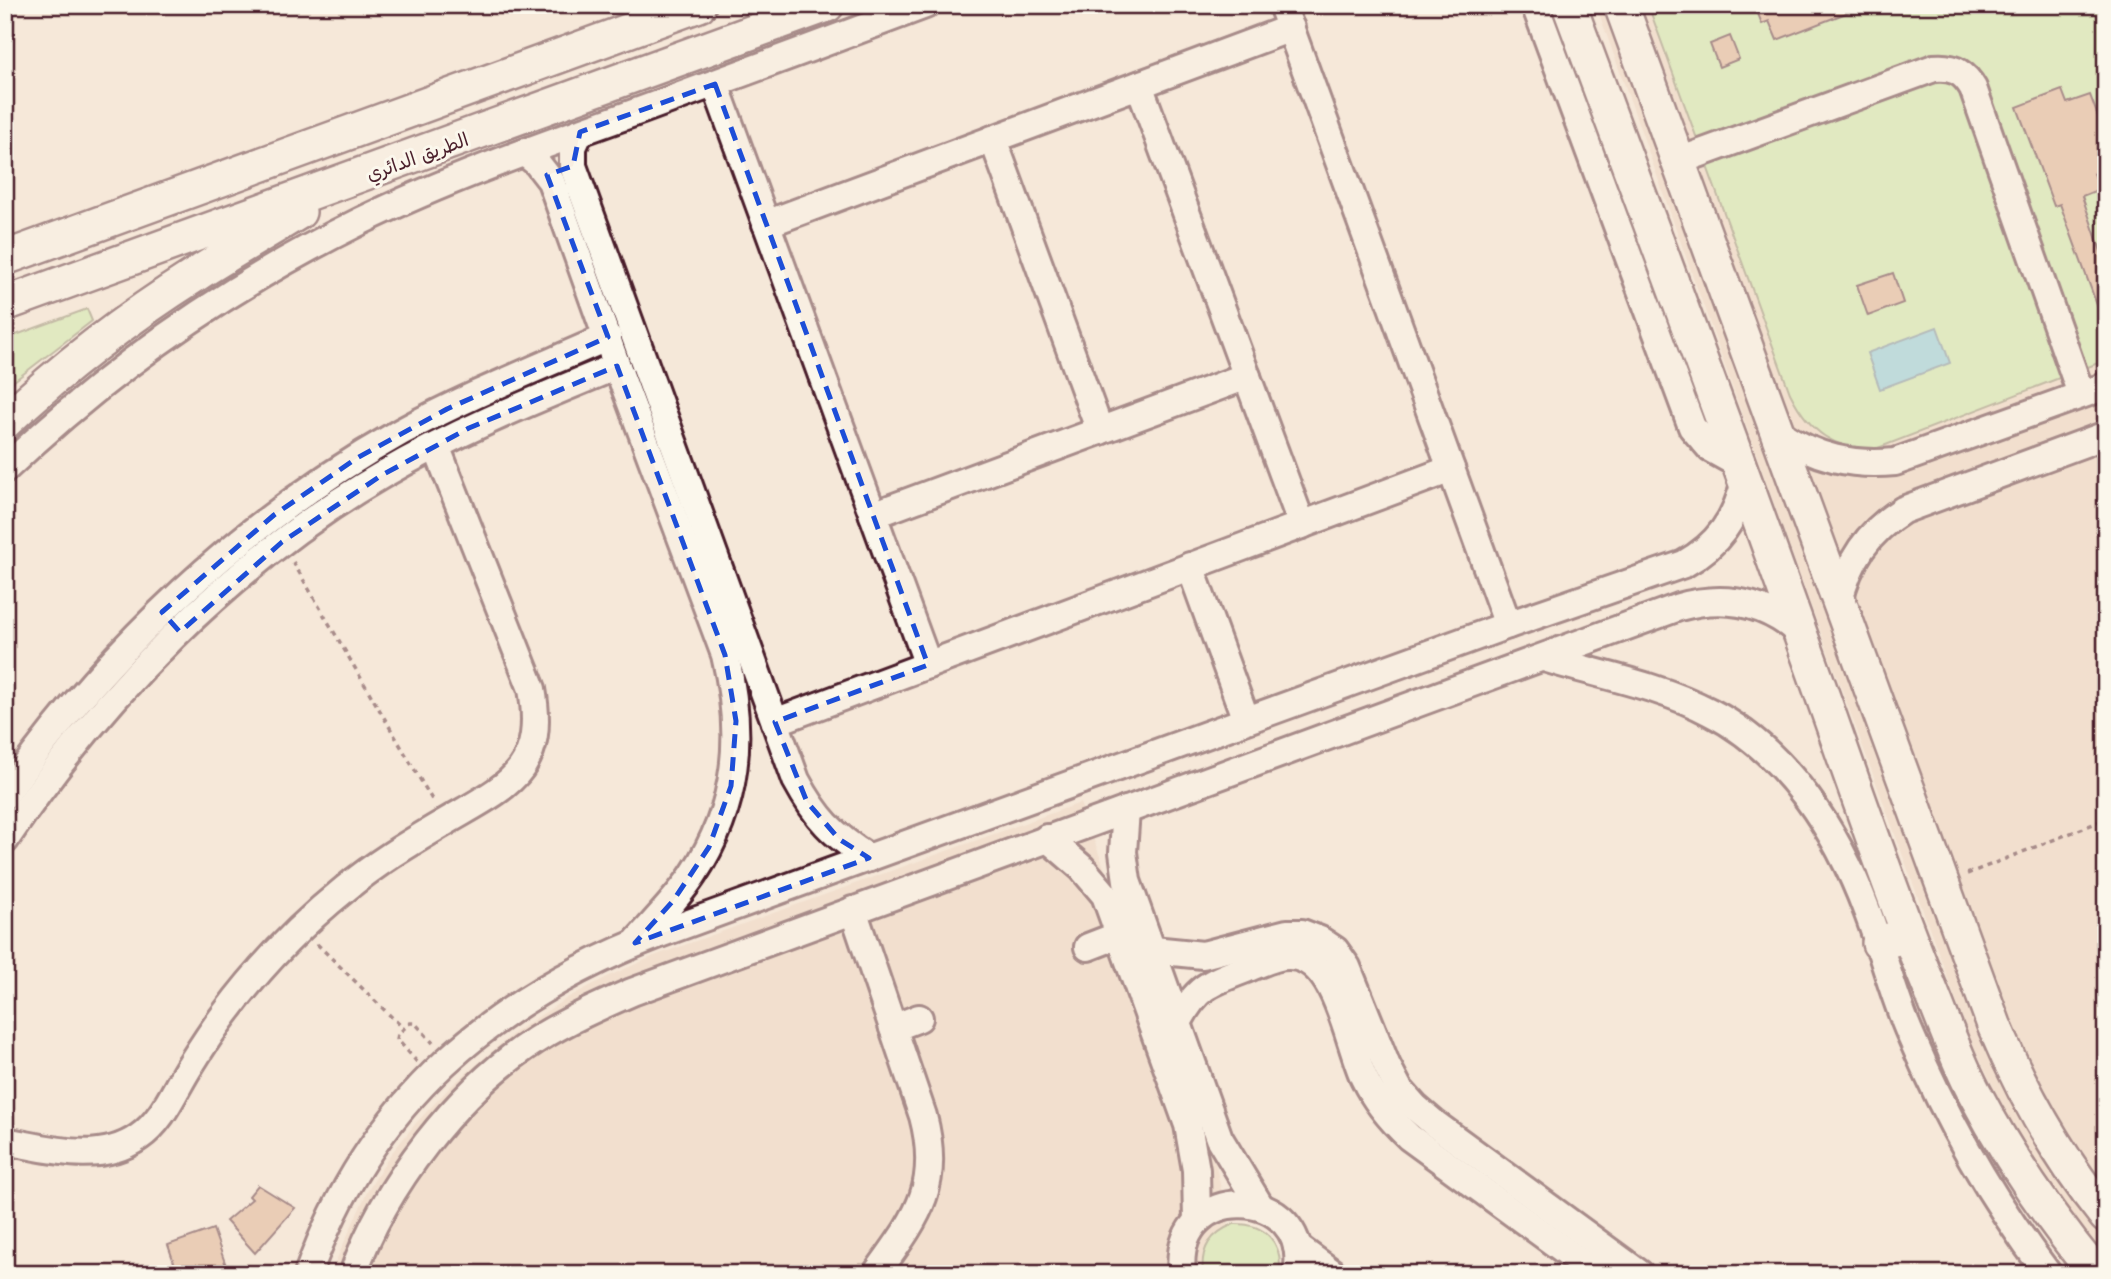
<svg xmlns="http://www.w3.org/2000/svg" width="2111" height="1279" font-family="Mali,'Playpen Sans Arabic',sans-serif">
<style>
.built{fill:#edd6c2}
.green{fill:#c7eba4;stroke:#888568;stroke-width:2}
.water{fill:#7eccdd;stroke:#698796;stroke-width:2}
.building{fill:#dbad8d;stroke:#4a1f2b;stroke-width:2}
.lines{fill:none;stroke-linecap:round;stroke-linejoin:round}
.minor-casing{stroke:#4a1f2b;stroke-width:32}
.major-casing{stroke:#4a1f2b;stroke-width:38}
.path{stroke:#4a1f2b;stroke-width:3.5;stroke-dasharray:5 5;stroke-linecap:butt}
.minor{stroke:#fbf7ec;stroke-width:26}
.major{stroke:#fbf7ec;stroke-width:33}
.marked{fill:none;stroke:#1d4ed8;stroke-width:5;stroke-dasharray:14 9;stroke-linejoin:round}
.labels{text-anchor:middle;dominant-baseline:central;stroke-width:6;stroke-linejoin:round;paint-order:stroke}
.street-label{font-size:19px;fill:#4a1f2b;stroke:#fbf7ec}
</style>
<rect width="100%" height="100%" fill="#f5e8d9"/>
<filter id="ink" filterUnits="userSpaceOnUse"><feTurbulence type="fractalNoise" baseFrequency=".0143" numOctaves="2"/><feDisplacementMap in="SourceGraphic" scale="14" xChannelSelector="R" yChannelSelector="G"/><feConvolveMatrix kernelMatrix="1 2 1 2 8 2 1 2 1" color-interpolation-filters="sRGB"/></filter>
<g filter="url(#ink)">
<g class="built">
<polygon points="1596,5 2106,5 2106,1259 2059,1200 2033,1161 2009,1120 1969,1036 1791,551"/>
<polygon points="1080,803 1216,1166 1234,1249 1206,1259 1189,1274 330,1274 367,1192 390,1155 416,1123 450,1087 515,1032 567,998 609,976 654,956"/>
</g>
<g class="green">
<path d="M1648,5H2106V360L1878,448C1834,452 1809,431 1790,393Z"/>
<polygon points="87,309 92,321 5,388 5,339"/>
<path d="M1234,1224C1265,1223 1284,1243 1279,1274H1203C1200,1248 1211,1233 1234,1224Z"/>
</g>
<polygon class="water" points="1937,327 1950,363 1880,389 1867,353"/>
<g class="building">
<polygon points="1763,5 1864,5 1864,6 1777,40 1769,21 1762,24 1757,11 1764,8"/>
<polygon points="1730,36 1739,59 1719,67 1710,44"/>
<polygon points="2062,90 2067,103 2090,95 2106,138 2106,169 2094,173 2100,189 2082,196 2106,266 2105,327 2060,204 2054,206 2017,107"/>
<polygon points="1893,273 1903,303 1868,316 1857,285"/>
<polygon points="258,1185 295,1208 255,1253 226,1221 252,1199 249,1196"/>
<polygon points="213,1229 229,1274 178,1274 168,1245"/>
</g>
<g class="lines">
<g class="minor-casing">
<g id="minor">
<polyline points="1282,5 1508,625"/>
<polyline points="1535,5 1692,427 1711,449 1738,464"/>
<polyline points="715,84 928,665"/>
<polyline points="1139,85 1302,525"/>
<path d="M580,132L573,147V166L796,780C817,819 832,834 869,858"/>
<polyline points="993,139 1100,431"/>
<path d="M525,153L537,163L551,181L617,366L725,655C744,733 739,806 693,875C677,899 657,919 638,940"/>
<path d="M1679,161L1934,68C1952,66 1964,72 1973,88L2081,394"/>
<polyline points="766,224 1291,28"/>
<path d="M1779,433C1816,458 1852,466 1895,462L2106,386"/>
<path d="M5,469C109,370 231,285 361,221C451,177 547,144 642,110C736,76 831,40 925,5"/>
<polyline points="873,515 1247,376"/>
<polyline points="1190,566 1246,720"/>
<path d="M1839,602C1848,561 1868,532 1903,510L2106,435"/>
<path d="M1544,658C1599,675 1659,685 1710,712C1787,751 1838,833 1867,911C1883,952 1893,996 1911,1036C1947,1121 1992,1200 2048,1274"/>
<polyline points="775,722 1451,469"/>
<path d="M5,795C108,648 244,520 401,432C467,396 538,368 608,337"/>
<polyline points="1126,810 1123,852 1127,881 1219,1138 1260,1206"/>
<polyline points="1047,838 1082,868 1105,895 1188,1125 1196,1170 1197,1221"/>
<path d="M5,840C101,697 232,562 382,475C457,431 537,399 617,366"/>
<path d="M853,910L923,1116C942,1188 916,1218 876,1274"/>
<polyline points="1088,947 1119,935"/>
<polyline points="1153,950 1203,955 1287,933 1302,933 1320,940 1335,950 1347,967 1387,1066 1399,1089 1415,1107 1435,1124 1640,1274"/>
<path d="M1178,1023C1196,987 1209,983 1246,969C1262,963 1279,953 1297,957C1338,966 1348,1044 1364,1078C1375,1101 1390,1119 1409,1137L1597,1274"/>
<polyline points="893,1028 919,1018"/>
<path d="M5,1141C49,1149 100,1165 139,1137C164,1120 175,1088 191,1064C201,1048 212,1031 224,1015C258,969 299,926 345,889C375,864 408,844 442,824C504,787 547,774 532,689L436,446"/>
<polyline points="1297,1247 1334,1274"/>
<path d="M308,1274C369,1101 494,997 662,933L1508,625L1684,564C1718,545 1736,519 1745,481"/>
<path d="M353,1274C384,1186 458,1090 536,1040C566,1021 600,1006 632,992L1679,607C1725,594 1765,602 1800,633"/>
<path d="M1182,1274C1171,1177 1314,1185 1297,1274"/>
</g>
</g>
<g class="major-casing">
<g id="major">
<path d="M1569,5C1647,215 1726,425 1801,636C1843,751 1881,868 1927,981C1942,1017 1955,1055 1973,1090C2007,1155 2049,1217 2096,1274"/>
<path d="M1621,5L1994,1025C2023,1094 2059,1158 2106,1216"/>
<polyline points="5,258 699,5"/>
<polyline points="5,304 827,5"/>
<path d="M5,422C64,366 129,317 197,274C231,252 265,233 299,212"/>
<polyline points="1879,943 1908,935"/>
</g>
</g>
<g class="path">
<polyline points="293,562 434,803"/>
<polyline points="1967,874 2106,819"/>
<polyline points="317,944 404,1029"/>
<polyline points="417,1062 397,1039 398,1034 410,1023 415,1023 433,1043"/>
</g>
<use href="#minor" class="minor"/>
<use href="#major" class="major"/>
</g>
</g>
<path d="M0 0H2111V1279H0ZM715,84L928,665L775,722L807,802L839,839L869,858L635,943L673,901L709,847L731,786L736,721L725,655L617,366L469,428L382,475L282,542L180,632L162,612L274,515L357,458L447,409L608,337L547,175L573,166L580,132Z" fill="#f5e8d9" fill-opacity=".55" fill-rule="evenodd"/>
<path class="marked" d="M715,84L928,665L775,722L807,802L839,839L869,858L635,943L673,901L709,847L731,786L736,721L725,655L617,366L469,428L382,475L282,542L180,632L162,612L274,515L357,458L447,409L608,337L547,175L573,166L580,132Z"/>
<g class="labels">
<g class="street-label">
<text transform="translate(417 156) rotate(-20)">الطريق الدائري</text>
</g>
</g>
<rect width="2111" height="1279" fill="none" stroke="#fbf7ec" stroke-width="28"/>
<rect x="14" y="14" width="2083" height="1251" fill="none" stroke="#4a1f2b" stroke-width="2.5" filter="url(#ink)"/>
</svg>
